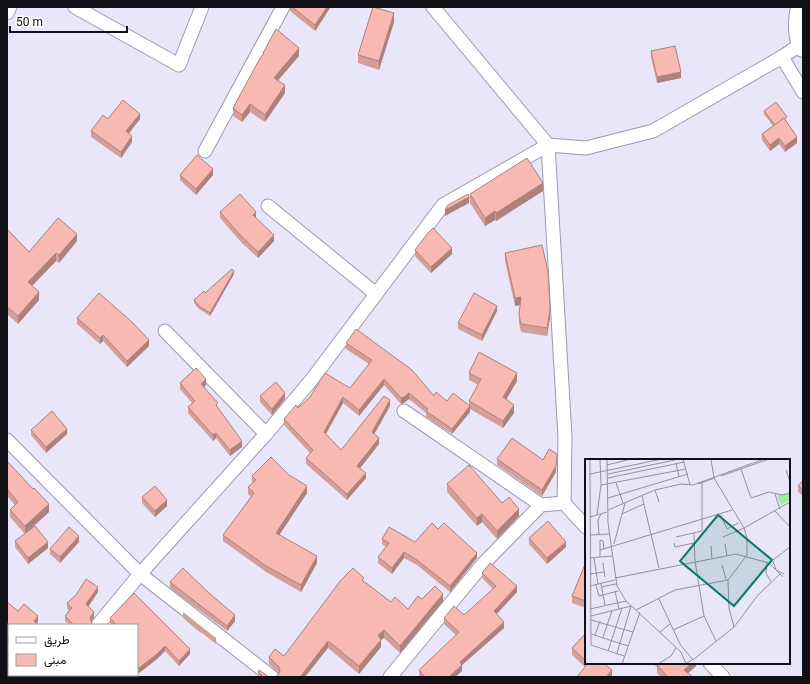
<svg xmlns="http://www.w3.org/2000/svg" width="810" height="684" font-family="Roboto,Vazirmatn,sans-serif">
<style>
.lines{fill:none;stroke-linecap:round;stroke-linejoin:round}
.minor-casing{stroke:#9c99ab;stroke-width:15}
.secondary-casing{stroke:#9c99ab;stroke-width:20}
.minor{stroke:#fff;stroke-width:13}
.secondary{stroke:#fff;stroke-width:18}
.wall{fill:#d49f98}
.shaded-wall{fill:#ad827c}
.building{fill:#f7b9b1;stroke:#ad827c}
.inset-road{fill:none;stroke:#93909f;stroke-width:1}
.view{fill:#0f766e;fill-opacity:0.15;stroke:#0f766e;stroke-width:2}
.inset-edge{fill:none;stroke:#111016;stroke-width:2}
</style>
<rect width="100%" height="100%" fill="#e9e6fa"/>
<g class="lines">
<g class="minor-casing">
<g id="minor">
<polyline points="75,7 179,65 202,7"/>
<polyline points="433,7 548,145 565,437 564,503 586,527"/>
<polyline points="7,13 10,7"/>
<polyline points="782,57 803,92"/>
<polyline points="205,151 283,7"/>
<polyline points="268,206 376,294"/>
<polyline points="165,331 266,434"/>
<polyline points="404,411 541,505"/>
<polyline points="7,440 140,574 272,677"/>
<polyline points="98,625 140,574 266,434 313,378 443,205 548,145 586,148 653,131 782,57 801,44"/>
<polyline points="710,663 723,677"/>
<polyline points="56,677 58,675"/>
<polyline points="390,677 484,563 541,505 564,503"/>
</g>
</g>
<g class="secondary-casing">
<path id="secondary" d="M800,7C797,21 796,35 803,48"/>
</g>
<use href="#minor" class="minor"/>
<use href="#secondary" class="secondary"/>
</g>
<g class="wall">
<polygon points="290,7 330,7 330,8 315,31 290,11"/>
<polygon points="394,22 379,70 358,63 358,55"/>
<polygon points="651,51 681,78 657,83 651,57"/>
<polygon points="263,53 299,56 278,80 285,93 265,122 250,112 242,122 233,116 233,108 263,54"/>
<polygon points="764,111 787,120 786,121 797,143 785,152 779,144 770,151 762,140 762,134 773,126 764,114"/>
<polygon points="108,119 140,119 129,133 132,142 121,158 91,137 91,131"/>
<polygon points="180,175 213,175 196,195 180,180"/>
<polygon points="543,191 496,221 495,220 485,226 470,203 470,194"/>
<polygon points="220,212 256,218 274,241 258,258 241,242 220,218"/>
<polygon points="7,229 29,252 77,241 59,263 56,261 32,286 39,300 18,324 7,314"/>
<polygon points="415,250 452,254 431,273 415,256"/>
<polygon points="505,253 550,317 547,336 521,332 519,323 519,315 520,305 515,306 505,261"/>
<polygon points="234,274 210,316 199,309 194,303 194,300 205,293"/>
<polygon points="497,311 482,341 458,329 458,323"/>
<polygon points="77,318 149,346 127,367 103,341 100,344 77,324"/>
<polygon points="346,343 434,396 447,401 469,405 469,401 478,385 469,380 469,373 517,381 506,400 514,413 503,428 470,409 470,412 452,434 426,417 426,413 409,399 404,403 401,404 384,385 359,416 343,403 326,434 341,450 390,406 374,434 379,444 360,468 366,478 347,500 306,464 306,458 310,453 284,425 284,419 298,408 350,388 369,364 346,349"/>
<polygon points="180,383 206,385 204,387 242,447 230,456 216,438 213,441 188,413 188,407 192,403 180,389"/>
<polygon points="260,396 285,399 272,415 260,402"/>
<polygon points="31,430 67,434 46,453 31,435"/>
<polygon points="497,459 556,472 542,496 497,465"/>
<polygon points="7,461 49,512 25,534 10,517 10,510 15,505 7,496"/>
<polygon points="252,476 307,493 279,535 317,563 301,592 266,572 223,541 223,535 251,497 248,494 248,487 252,483"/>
<polygon points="803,480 803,496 798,492 798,486"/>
<polygon points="447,484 502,503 519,516 497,539 482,522 477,526 447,492"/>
<polygon points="142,497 167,506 155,517 142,503"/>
<polygon points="438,529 477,558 450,592 417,565 404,558 392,574 378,563 378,557 386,547 382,544 382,539 415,542"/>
<polygon points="529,538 566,547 547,564 529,544"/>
<polygon points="15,541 48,548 28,564 15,547"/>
<polygon points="79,542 60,563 50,554 50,549"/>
<polygon points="586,562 586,608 572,603 572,596"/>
<polygon points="482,573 517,592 496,614 504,628 462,665 462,671 455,677 420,677 419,676 419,670 456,635 444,624 444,618 464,615 493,589 482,578"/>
<polygon points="364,581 391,602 408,609 422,599 443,601 400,653 384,638 381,639 381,647 359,674 328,648 278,675 279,673 269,664 269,657 284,656"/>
<polygon points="170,582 235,621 227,631 170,588"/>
<polygon points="98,592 88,606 94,617 91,622 92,625 69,625 65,621 65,616 69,610 67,609 67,603"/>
<polygon points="134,593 190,649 190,654 179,666 165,651 157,659 139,673 137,670 137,625 112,625 110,623 110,618"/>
<polygon points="7,602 18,611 38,622 9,625 9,648 7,647"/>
<polygon points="183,612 216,638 216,644 201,632 201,633 183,618"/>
<polygon points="586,633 586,663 603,663 612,677 585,667 572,655 572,648"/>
<polygon points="652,663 696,663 696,666 688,673 693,677 661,677 657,673 657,667"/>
<polygon points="258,672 269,677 258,677"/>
</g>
<g class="shaded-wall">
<polygon points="327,7 330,7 330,8 315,31 315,25"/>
<polygon points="394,13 394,22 379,70 379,61"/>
<polygon points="299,48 299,56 274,85 274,78"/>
<polygon points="681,72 681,78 657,83 657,77"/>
<polygon points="285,85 285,93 265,122 265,115"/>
<polygon points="250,104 250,112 242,122 242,115"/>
<polygon points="140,114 140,119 126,137 126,131"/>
<polygon points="132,136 132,142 121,158 121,152"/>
<polygon points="797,137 797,143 785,152 785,146"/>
<polygon points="779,138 779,144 770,151 770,145"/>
<polygon points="213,169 213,175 196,195 196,189"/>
<polygon points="543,183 543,191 496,221 496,213"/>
<polygon points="469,197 469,203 445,216 445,210"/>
<polygon points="495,211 495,220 485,226 485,218"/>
<polygon points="256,212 256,218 253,215"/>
<polygon points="77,234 77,241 59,263 59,255"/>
<polygon points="274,235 274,241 258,258 258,252"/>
<polygon points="452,248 452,254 431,273 431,267"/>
<polygon points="56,253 56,261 28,290 28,282"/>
<polygon points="234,271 234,274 210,316 210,313"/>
<polygon points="39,292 39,300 18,324 18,316"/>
<polygon points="521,297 521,305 515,306 515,298"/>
<polygon points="497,306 497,311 482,341 482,335"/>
<polygon points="550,309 550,317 547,336 547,328"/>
<polygon points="103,335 103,341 100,344 100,338"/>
<polygon points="149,340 149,346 127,367 127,361"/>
<polygon points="517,373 517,381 503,405 503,397"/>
<polygon points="206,379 206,385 201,390 201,384"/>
<polygon points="384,379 384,385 359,416 359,410"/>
<polygon points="285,393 285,399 272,415 272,409"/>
<polygon points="409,393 409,399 404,403 401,404 401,398"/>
<polygon points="343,397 343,403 324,437 324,432"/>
<polygon points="390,400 390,406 372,438 372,432"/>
<polygon points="514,405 514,413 503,428 503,421"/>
<polygon points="470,406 470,412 452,434 452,429"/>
<polygon points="67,429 67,434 46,453 46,447"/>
<polygon points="216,433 216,438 213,441 213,435"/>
<polygon points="379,438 379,444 357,472 357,466"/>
<polygon points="242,441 242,447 230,456 230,450"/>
<polygon points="557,454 556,472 542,496 542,490"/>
<polygon points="366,473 366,478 347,500 347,494"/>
<polygon points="307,486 307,493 276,540 276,533"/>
<polygon points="167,500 167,506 155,517 155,511"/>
<polygon points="49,504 49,512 25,534 25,526"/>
<polygon points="519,509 519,516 497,539 497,531"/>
<polygon points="482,514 482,522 477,526 477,518"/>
<polygon points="79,536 79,542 60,563 60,557"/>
<polygon points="48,542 48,548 28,564 28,558"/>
<polygon points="566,542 566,547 547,564 547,558"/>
<polygon points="404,552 404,558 392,574 392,568"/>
<polygon points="477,553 477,558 450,592 450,586"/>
<polygon points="317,556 317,563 301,592 301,585"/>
<polygon points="517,586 517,592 494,617 494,611"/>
<polygon points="98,587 98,592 86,610 86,604"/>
<polygon points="443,594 443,601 400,653 400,646"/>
<polygon points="94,612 94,617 90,623 90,618"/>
<polygon points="235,615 235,621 227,631 227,626"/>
<polygon points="38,616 38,622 35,625 34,621"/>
<polygon points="504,622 504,628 462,665 462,671 455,677 449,677 460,662"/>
<polygon points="384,630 384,638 378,642 378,635"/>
<polygon points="381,640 381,647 359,674 359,666"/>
<polygon points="328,641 328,648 305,677 300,677"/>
<polygon points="165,646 165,651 157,659 139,673 139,668"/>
<polygon points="190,649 190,654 179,666 179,661"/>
<polygon points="692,663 696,663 696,666 684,677 684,670"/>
<polygon points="612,670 612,677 606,677"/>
</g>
<g class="building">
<polygon points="292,7 327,7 315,25"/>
<polygon points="373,7 394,13 379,61 358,55"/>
<polygon points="276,29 299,48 274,78 285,85 265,115 250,104 242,115 233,108 259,60 264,53 263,53"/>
<polygon points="675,46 681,72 657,77 651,51"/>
<polygon points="123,100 140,114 126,131 132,136 121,152 91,131 103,115 108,119"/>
<polygon points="776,102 787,117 784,119 784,118 775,125 764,111"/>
<polygon points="784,118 797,137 785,146 779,138 770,145 762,134"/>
<polygon points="197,155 213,169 196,189 180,175"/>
<polygon points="527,158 543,183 496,213 495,211 485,218 470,194"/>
<polygon points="240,194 256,212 253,215 274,235 258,252 241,236 220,212"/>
<polygon points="468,194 469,197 445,210 448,205"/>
<polygon points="58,218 77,234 59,255 56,253 28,282 39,292 18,316 7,307 7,229 29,252"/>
<polygon points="433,228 452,248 431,267 415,250 427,234"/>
<polygon points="542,245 548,272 550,309 547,328 521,324 519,315 521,297 515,298 505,253"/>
<polygon points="232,269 234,271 210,313 199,306 194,300 204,291 205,293"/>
<polygon points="99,293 133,323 149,340 127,361 103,335 100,338 77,318"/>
<polygon points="474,293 497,306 482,335 458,323"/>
<polygon points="356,329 412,370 434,396 436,392 447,401 453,393 470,406 452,429 426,411 428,409 409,393 404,397 401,398 384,379 359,410 343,397 324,432 341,450 384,396 390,400 372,432 379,438 357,466 366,473 347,494 306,458 313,450 284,419 296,405 298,408 310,397 325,373 350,388 372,360 346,343"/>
<polygon points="479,352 517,373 503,397 514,405 503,421 469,401 481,379 469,373"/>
<polygon points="196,368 206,379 201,384 218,403 216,405 242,441 230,450 216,433 213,435 188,407 195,401 180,383"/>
<polygon points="276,382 285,393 272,409 260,396"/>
<polygon points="52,411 67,429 46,447 31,430"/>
<polygon points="512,438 543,460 549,449 557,454 556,466 542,490 497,459"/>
<polygon points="271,457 289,475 307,486 276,533 317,556 301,585 266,566 223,535 254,493 248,487 256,480 252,476"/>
<polygon points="7,461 33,489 34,488 49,504 25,526 10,510 18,502 7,489"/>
<polygon points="469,465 502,503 509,497 519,509 497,531 482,514 477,518 447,484"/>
<polygon points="803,480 803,490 798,486"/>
<polygon points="155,486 167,500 155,511 142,497"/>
<polygon points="548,521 566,542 547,558 529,538"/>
<polygon points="432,523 438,529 444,523 477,553 450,586 417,560 404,552 392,568 378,557 389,543 382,539 389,527 415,542"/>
<polygon points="35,526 48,542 28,558 15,541"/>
<polygon points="69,527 79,536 60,557 50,549"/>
<polygon points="586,562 586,601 572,596"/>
<polygon points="490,563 517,586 494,611 504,622 460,662 462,665 449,677 425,677 419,670 459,632 444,618 454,606 464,615 496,586 482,573"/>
<polygon points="183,568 210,594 235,615 227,626 170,582"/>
<polygon points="353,568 364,578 362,580 391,602 395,597 408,609 418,596 422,599 435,586 443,594 400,646 384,630 378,635 381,640 359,666 328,641 300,677 275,677 278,675 280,671 279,667 269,657 275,649 284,656 341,580"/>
<polygon points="86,579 98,587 86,604 94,612 90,618 92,624 91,625 74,625 65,616 72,608 67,603 76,595"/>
<polygon points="134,593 190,649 179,661 165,646 157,654 139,668 137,665 137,625 113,625 115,623 110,618"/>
<polygon points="7,602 18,611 24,604 38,616 34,621 39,625 9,625 9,643 7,641 7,642"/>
<polygon points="586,633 586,661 572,648"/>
<polygon points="588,663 603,663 612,670 606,677 577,677"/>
<polygon points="660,663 692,663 684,670 693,677 668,677 657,665"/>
<polygon points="259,670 269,677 260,677 262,675 258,672"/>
<polygon points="68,675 104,675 102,677 66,677"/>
</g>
<g transform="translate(585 459)">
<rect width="205" height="205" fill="#e9e6fa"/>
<path d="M205,34V41L196,46L192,36Z" fill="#abe8a0"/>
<path class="inset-road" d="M5,0L6,186L39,197M22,0L23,64L32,127L41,142L96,193L101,205M98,0L105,26M126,0L129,19L159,69L162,79V96L143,121L144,149L149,168M91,4L94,18M22,6L46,0M156,10L166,39L184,33L197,36L205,34M201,11L205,23M5,15L77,0M23,15L90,1M136,17L184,0M23,19L99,3M31,24L38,44M113,25L130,19M16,26L101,10M70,31L74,43M190,35L195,50M57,37L74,109M23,39L103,15M23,51L70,31L96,25L108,26L179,0M190,52L205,68M37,55L59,45M12,56L16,26L15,0M136,56L142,70L153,64M5,58L22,53M109,74L110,102L119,157L131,182M5,76L24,75M14,76L13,61L16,55M91,78L117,72V24M138,78L159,69L205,43M89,84L90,88L109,84M29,85L40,44M140,85L142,97M126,87L127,100M15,91L147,51M15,98V81L18,82L19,90M5,99L27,97M9,99L13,125M188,102L191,111L199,115M18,104L20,118M182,104L181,114L186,123M137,106L141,120M5,115L19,113M198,118L184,104L205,88M30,119L151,95L184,104M16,125L20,146M11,126L14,137L33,132M5,127L30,121M16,128L31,125M30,132L34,150M74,140L95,185L108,201M5,150L41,142M51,151L90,131L143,121M6,157L46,147M6,161L48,173M88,171L119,157M75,173L85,165M6,175L43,187M10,176L15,162M18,178L27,152M23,192L37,149M32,194L46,147M37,205L55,153M73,205L86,197L91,189M100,205L109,200L149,168L173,136L195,115"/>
<path class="view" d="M133,56L187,101L149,147L95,102Z"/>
<rect width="205" height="205" class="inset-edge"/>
</g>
<rect width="810" height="684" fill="none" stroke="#111016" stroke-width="16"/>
<rect x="8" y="624" width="130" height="52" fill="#ffffff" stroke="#a09fa2"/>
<rect x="16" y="637" width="20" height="6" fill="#ffffff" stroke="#a09fa2"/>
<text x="44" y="644" font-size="12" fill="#111016">طريق</text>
<rect x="16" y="654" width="20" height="12" fill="#f7b9b1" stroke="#a09fa2"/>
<text x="44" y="664" font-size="12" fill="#111016">مبنى</text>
<path d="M10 26v6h117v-6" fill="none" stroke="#111016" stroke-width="2"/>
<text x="16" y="26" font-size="12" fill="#111016" stroke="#ffffff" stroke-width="3" paint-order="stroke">50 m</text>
</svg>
